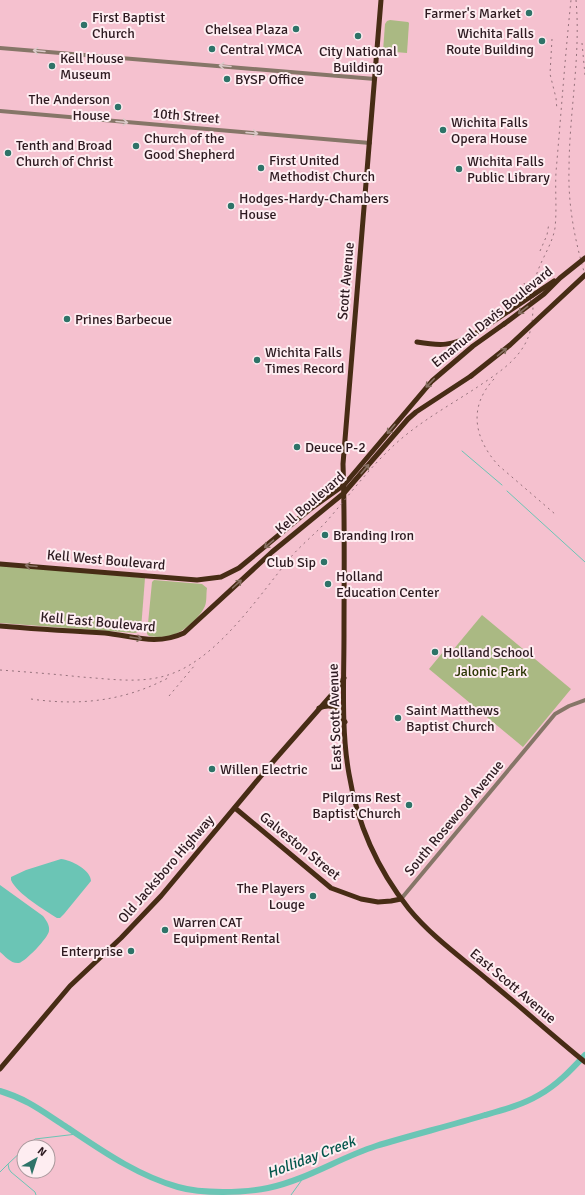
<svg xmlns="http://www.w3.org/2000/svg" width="585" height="1195" font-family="Signika,sans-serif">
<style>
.green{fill:#aab983}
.water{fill:#6bc5b5}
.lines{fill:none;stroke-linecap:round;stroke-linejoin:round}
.stream{stroke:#6bc5b5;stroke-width:1}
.river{stroke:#6bc5b5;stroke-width:6}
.minor{stroke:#867668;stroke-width:4}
.major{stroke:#472c15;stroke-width:5}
.rail{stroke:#95717b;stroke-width:1;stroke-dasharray:2 4;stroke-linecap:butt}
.major-bridge{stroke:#472c15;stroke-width:5}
.oneway{stroke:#dac9c8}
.oneway2{stroke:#877062}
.poi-dot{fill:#2e7368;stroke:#feedf1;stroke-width:1.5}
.labels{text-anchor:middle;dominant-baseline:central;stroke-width:4;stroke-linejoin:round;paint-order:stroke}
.poi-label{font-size:14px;fill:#2d1a20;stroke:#feedf1;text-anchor:start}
.street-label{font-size:14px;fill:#2d1a20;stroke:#feedf1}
.park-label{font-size:14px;fill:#293300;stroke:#feedf1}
.water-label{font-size:15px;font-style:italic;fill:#04564c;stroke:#feedf1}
</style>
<rect width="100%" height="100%" fill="#f5c1cf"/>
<g class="green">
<polygon points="390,20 408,22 409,23 407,53 383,51 385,24 387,21"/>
<polygon points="0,565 145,578 141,629 138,632 135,633 0,623"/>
<path d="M154,580L202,584L207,588C206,594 207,601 205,606C203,611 199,615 196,619C182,633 169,640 149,636L147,634L152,582Z"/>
<polygon points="482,615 571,689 523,747 429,669 448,646 453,650"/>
</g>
<g class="water">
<path d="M61,859C71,860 91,870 91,881L64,914L60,918H57C45,910 17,894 11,880V877L26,870Z"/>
<path d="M0,885L43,916C46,920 50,925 49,931C48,938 26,961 19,963C11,964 5,956 0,952Z"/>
</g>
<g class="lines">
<g class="stream">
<polyline points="462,451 502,485"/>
<polyline points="507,491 585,562"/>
<polyline points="26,1147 35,1139 77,1134"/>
<polyline points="24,1149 8,1164 9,1169 11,1172 35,1192 36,1195"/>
<polyline points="0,1172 8,1164"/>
<polyline points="291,1195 304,1177"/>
</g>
<path class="river" d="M0,1091C27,1099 42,1111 65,1126C101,1150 136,1175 178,1187C202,1194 243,1193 268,1188C306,1180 339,1158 376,1146C412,1135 449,1126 485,1115C503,1110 522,1105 539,1095C557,1085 571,1070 585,1055"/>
<g class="minor">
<polyline points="0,48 375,79"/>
<polyline points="0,111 370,143"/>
<polyline points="401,899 555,714 569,706 585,700"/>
</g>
<g class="major">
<path d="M381,0L343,464C345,521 344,578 344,635C344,679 341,730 349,774C357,823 378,870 409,909C432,937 462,958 489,981C522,1008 553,1036 585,1062"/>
<path d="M417,342C441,346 451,346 473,335"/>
<polyline points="0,564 197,580 221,577 239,568 309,510 344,485 432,381 473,346 504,324"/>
<path d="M0,626C35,629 70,631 105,633C133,636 156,646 184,633L272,552L344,493L408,419L416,412L471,376"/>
<path d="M319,708C335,702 337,710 345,722"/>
<polyline points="235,808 331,888 361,899 378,902 391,901 401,899"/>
<polyline points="0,1069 70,986 121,938 161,896 271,764 335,691 344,678"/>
</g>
<g class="rail">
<path d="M576,0C581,57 569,113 569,170C568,206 575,241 585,275"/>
<polyline points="552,39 550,74 556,98 557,110"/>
<polyline points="582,43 585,75"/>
<polyline points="540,251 547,235 549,223"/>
<polyline points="524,283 530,296 531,303"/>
<path d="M494,379C468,407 474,438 498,465L555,514"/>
<path d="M0,670C27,672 54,674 81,677C113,679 146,685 176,672C221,653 259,596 290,558C301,545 314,535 326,522C347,498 366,472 389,450C414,425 447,407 476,388C495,375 517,362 527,340C536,321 531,300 535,280C539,262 552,246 555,228C557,209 555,191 556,172C561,115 565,57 571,0"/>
<polyline points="169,696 195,665"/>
<path d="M31,699C80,706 124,701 168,678"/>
</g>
<g class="major-bridge">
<polyline points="504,324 544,294 560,278 585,258"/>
<polyline points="473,335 554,281"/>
<polyline points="471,376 510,345 585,275"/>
</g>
</g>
<defs><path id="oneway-shaft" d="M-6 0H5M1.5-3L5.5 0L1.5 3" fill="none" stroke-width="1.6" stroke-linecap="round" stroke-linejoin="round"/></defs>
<g class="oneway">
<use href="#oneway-shaft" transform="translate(39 51) rotate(-175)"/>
<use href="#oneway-shaft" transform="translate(225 66) rotate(-175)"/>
<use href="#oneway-shaft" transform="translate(122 122) rotate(5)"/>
<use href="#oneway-shaft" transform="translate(252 133) rotate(5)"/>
</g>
<g class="oneway2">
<use href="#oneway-shaft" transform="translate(523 310) rotate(142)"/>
<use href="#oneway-shaft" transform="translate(502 352) rotate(-40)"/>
<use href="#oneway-shaft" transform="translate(430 383) rotate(134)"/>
<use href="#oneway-shaft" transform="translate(391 429) rotate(130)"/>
<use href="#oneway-shaft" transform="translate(365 469) rotate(-50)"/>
<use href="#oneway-shaft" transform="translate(269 544) rotate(140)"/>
<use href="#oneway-shaft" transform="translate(31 566) rotate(-175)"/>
<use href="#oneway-shaft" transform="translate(237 584) rotate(-42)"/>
<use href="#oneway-shaft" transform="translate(136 638) rotate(9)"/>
</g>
<g class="poi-dot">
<circle cx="529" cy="13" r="4"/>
<circle cx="84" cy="25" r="4"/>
<circle cx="296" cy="29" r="4"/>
<circle cx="358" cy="36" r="4"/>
<circle cx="542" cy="41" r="4"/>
<circle cx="212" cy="49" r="4"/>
<circle cx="52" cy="66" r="4"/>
<circle cx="227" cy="79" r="4"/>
<circle cx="118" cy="107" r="4"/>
<circle cx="443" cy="130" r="4"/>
<circle cx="136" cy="146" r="4"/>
<circle cx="8" cy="153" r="4"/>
<circle cx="261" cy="168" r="4"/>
<circle cx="459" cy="169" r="4"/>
<circle cx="231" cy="206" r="4"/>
<circle cx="67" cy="319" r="4"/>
<circle cx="257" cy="360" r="4"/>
<circle cx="297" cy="447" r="4"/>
<circle cx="325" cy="535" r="4"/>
<circle cx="324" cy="562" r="4"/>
<circle cx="328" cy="584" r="4"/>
<circle cx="435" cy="652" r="4"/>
<circle cx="398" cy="718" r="4"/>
<circle cx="212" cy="769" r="4"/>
<circle cx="409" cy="805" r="4"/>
<circle cx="313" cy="896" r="4"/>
<circle cx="165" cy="930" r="4"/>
<circle cx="131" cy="951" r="4"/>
</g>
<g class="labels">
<g class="poi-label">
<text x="521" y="13" text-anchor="end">Farmer's Market</text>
<text x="92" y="17">First Baptist<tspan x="92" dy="16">Church</tspan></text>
<text x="288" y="29" text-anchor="end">Chelsea Plaza</text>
<text x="534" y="33" text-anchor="end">Wichita Falls<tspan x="534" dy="16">Route Building</tspan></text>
<text x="220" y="49">Central YMCA</text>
<text x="358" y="51" text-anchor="middle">City National<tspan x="358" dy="16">Building</tspan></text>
<text x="60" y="58">Kell House<tspan x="60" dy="16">Museum</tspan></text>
<text x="235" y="79">BYSP Office</text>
<text x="110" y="99" text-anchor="end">The Anderson<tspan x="110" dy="16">House</tspan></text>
<text x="451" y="122">Wichita Falls<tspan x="451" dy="16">Opera House</tspan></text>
<text x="144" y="138">Church of the<tspan x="144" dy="16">Good Shepherd</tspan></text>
<text x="16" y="145">Tenth and Broad<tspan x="16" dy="16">Church of Christ</tspan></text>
<text x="269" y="160">First United<tspan x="269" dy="16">Methodist Church</tspan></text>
<text x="467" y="161">Wichita Falls<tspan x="467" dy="16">Public Library</tspan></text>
<text x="239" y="198">Hodges-Hardy-Chambers<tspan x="239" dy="16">House</tspan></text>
<text x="75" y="319">Prines Barbecue</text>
<text x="265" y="352">Wichita Falls<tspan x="265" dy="16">Times Record</tspan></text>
<text x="305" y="447">Deuce P-2</text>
<text x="333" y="535">Branding Iron</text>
<text x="316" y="562" text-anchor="end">Club Sip</text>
<text x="336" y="576">Holland<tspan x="336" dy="16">Education Center</tspan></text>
<text x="443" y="652">Holland School</text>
<text x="406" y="710">Saint Matthews<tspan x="406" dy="16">Baptist Church</tspan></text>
<text x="220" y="769">Willen Electric</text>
<text x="401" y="797" text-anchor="end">Pilgrims Rest<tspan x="401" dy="16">Baptist Church</tspan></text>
<text x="305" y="888" text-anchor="end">The Players<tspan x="305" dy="16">Louge</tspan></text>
<text x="173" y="922">Warren CAT<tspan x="173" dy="16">Equipment Rental</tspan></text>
<text x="123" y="951" text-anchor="end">Enterprise</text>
</g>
<g class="street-label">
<text transform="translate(186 116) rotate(5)">10th Street</text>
<text transform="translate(346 281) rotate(-85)">Scott Avenue</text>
<text transform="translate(492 317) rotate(-39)">Emanual Davis Boulevard</text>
<text transform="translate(310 503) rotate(-41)">Kell Boulevard</text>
<text transform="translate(106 560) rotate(5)">Kell West Boulevard</text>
<text transform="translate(98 622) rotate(5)">Kell East Boulevard</text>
<text transform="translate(335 717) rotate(-92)">East Scott Avenue</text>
<text transform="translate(454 818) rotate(-50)">South Rosewood Avenue</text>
<text transform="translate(300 846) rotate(39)">Galveston Street</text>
<text transform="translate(166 869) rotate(-49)">Old Jacksboro Highway</text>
<text transform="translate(513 986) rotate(40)">East Scott Avenue</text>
</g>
<g class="park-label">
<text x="491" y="671">Jalonic Park</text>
</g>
<g class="water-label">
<text transform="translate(311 1157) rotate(-21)">Holliday Creek</text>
</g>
</g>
<g transform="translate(36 1159) rotate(39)"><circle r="19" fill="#feedf1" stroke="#aa999d"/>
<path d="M0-3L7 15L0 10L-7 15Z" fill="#2e7368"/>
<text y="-6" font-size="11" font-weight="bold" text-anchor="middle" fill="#2d1a20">N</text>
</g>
</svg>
